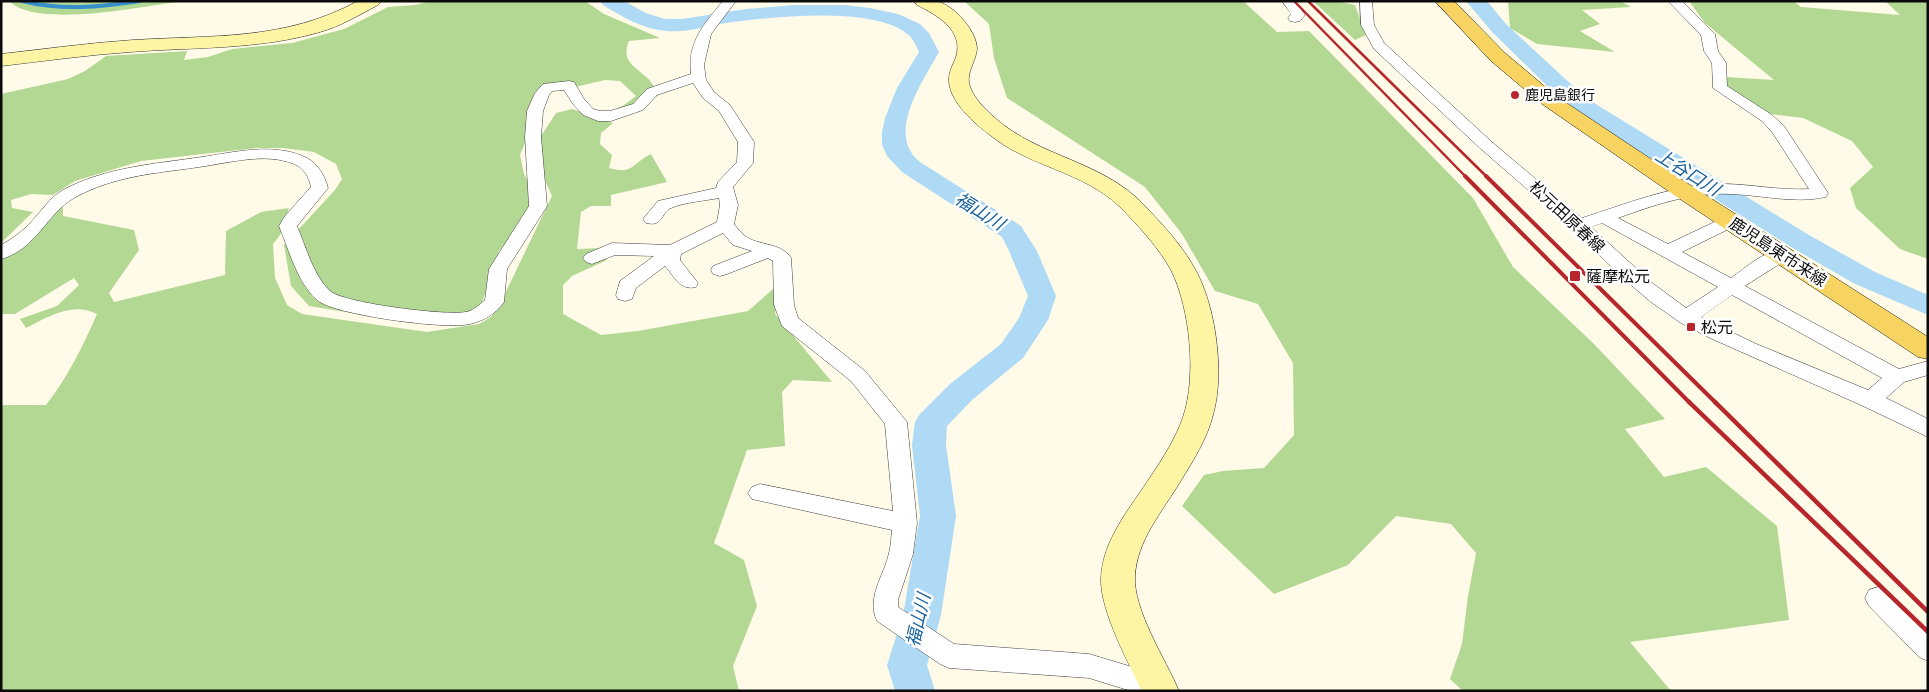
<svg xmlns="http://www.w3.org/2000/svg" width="1929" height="692" font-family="'Roboto Serif','Noto Sans JP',serif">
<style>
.forest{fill:#b2d893}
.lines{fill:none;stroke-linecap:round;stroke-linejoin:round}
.stream{stroke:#378ecb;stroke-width:4}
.river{fill:#aedaf5;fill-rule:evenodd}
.street-casing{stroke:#3e3e3e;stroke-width:1}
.secondary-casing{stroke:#2d2d2d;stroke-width:1}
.primary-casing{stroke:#1c1c1c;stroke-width:1}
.street{fill:#fff;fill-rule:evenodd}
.secondary{fill:#fef5a4;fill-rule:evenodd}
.primary{fill:#f7d361;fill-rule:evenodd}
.rail-far2{stroke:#b7262b;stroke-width:2.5}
.rail-far1{stroke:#b7262b;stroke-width:4}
.rail{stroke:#b7262b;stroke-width:4.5}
.poi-dot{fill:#b7262b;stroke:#fff;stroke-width:2}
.labels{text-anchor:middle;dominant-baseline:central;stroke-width:5;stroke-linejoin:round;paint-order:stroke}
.far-poi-label{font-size:14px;fill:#0b0b0b;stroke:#fff;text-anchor:start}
.street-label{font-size:16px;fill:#0b0b0b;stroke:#fff}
.poi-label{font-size:16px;fill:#0b0b0b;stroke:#fff;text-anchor:start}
.water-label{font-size:18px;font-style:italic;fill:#175f99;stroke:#fff}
</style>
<rect width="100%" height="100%" fill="#fffbe8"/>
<g class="forest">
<path d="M9,1H183C145,6 37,29 9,1Z"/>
<path d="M431,1H585L604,14L660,38L629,41C621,61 633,65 645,76C651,80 655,89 659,95L631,114L603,116L624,105L636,96L620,81L605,80L575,87L547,89L520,155L524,174L532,188L529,208L523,222L499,251L482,303L471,312L458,319L407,322L309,306L291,286L284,245L335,190L342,179L336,164L314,152L283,148H257L141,161L75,181L53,195L31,194L11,200L12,208L33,212L1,243V94L68,79L85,71L106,56L187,51L184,60L208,57L232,49L292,43L344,29L388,7L415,5Z"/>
<polygon points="964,1 1243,1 1277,32 1309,31 1473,198 1513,267 1594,344 1665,419 1625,429 1664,477 1706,467 1777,526 1789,620 1630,642 1671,691 1463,691 1450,679 1462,644 1468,596 1476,553 1451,524 1396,516 1348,565 1274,594 1182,506 1204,475 1223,471 1264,468 1294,435 1293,363 1258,304 1215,291 1182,234 1145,187 1007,98 994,58 989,24"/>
<polygon points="1313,1 1336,1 1355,5 1366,35 1355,40"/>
<polygon points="1508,1 1620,1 1631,7 1582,10 1600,24 1580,31 1615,52 1537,44 1510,28"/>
<polygon points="1689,1 1794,1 1801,7 1900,15 1885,1 1928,1 1928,259 1900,249 1856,208 1850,188 1873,167 1852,141 1803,118 1771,114 1717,83 1726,77 1774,80 1705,23"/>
<path d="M572,109L613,123L601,133L600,144L612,155L609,168C634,175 632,163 651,154L667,182L611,195V206H591L581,212L577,249L601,248L607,260L572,276L563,285V314L601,335L638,331L748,311L781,282L775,314L832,382L793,380L782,392L785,446L747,450L714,543L744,560L757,606L733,666L739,691H1V405H46C68,377 83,346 97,314C74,301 47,317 26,328L20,319L57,306L79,285L74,278L15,314H1V248L21,233L40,212L63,206V216L134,230L139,250L109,293L114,302L225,275L226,231L261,212L289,208L280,235L273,244L275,278L287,305L302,314L427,332L479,324L491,317L500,304L552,196L544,178L537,142L556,113Z"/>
</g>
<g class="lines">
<path class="stream" d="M22,1C62,11 100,7 140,1"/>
<g class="river">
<path d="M600,1H624L646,13L665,19H682L746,9L794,5H845L870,8L898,14L920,24L929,33L939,52C923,81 885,134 920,162L1021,226L1037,251L1056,296L1048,320L1023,358L972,400L947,426L946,445L956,516L941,615L927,665L935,691H895L887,665L903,615L920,516L912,445L915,422L920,414L950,384L1001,344L1019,318L1028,296L1009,251L1002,237L902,172L887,156L882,145V132L885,118L897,88L919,52C916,45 913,38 906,33C870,6 770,17 726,23C706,26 686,33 666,31C643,29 622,17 603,5Z"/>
<polygon points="1466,1 1487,1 1506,24 1586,98 1809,235 1875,272 1928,295 1928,315 1855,284 1791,247 1570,108 1492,32"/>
</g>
<g class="street-casing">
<g id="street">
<path d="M723,1H736L711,34L704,65L706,80L714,92L730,105L754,142L753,163L733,187L738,205L734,224C737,228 741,233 745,236C758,246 781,242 791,258L794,305L798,318L865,371L907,422L917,523L913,554L898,600V607L954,644L1089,654L1169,678L1172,687L1171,691H1131L1089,678L949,668L940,664L877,621C866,597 884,576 889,553C891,546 891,538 892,530L752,499L748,493L752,487L760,484L893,511L885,424L851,381L782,326L774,305L773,261L768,258L727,274L720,276L713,274L711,270L713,266L752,251L733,245L723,233L681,254L680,260L698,283L696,287C680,291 674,276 665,266L636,288L632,299L625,301L618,299L616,295L620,281L654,256L615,255L592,264L586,262L583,258L586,254L612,243L670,245L717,222L720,205L719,198C704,201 685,202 671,208C660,214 663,227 646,223L643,219L658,201L716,188L718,182L737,162L738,142L719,111L703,98L693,83L657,95L643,110L611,121H598L583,115L573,104L564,90L552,91L549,95L543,111L541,137L547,206L507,269L504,302C496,314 483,321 470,324C447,330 334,315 317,300C297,282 289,250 279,226L285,216L311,187C309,177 304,168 294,164C265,152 229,163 199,167C173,171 146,173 120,180C104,184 88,190 74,198C46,214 37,249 1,259V245C12,239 22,232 31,222C42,211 49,198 63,190C106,167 155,164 202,157C236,152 275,142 307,158C318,164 325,176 328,188L297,226C306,247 313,275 330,291C343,303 446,316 466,312C473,311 479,305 485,300L489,269L529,206L525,137L527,111L535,93L543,84L569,81L574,82L584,99L593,109L600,111H610L633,104L647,89L691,74C687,42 704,24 723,1Z"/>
<polygon points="1282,1 1295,1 1305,15 1300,21 1295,22 1290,21 1288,18 1291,14"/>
<path d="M1360,1H1372L1374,25L1384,43L1493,143L1582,218C1626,204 1670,186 1716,184C1747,183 1778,191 1809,189L1772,132L1762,121L1713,88L1712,63L1704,51L1701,35L1668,1H1682L1715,34L1718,51L1726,63L1727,86L1772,115L1784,126L1828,193L1826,197C1794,204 1762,195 1730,194C1691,192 1654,205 1618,218L1668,244L1725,217L1731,216L1737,217L1740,221L1737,225L1682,252L1731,278C1746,268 1768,246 1788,251L1791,255C1789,259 1752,281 1745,286L1899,369L1928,361V375L1904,382L1886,398L1928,419V437L1861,405L1710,338L1681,323L1651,302L1624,279L1573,229L1481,149L1374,49L1361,25ZM1602,223L1718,287L1686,308L1651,282L1591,227ZM1732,295L1882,378L1868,390L1754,343L1701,317Z"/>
<polygon points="1878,587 1887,590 1928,631 1928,661 1919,657 1869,606 1865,598 1869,590"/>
</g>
</g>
<g class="secondary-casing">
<g id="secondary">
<path d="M358,1H381L378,5C359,15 341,26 320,32C258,50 194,47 130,52C87,55 44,61 1,66V54C45,49 89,43 133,40C213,35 285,41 358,1Z"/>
<path d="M914,1C921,1 930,0 936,1C954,5 977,31 977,49C976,61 967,71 969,83C972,97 985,109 995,118C1039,157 1102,161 1143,204C1162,224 1182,245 1195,269C1216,306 1225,374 1213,415C1207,439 1193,461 1180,482C1162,512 1137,540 1135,576C1133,610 1166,660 1179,691H1142C1128,662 1100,610 1101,579C1102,540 1131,507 1151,476C1163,458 1176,438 1183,417C1197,376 1190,308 1171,270C1159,248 1138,225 1120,207C1083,171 1029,167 990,135C974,123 951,103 949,82C948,73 953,65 956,57C964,30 937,15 917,5Z"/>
</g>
</g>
<g class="primary-casing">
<polygon id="primary" points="1435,1 1454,1 1505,53 1556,96 1693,187 1928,337 1928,359 1918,357 1677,197 1542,104 1491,61"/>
</g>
<use href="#street" class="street"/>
<use href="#secondary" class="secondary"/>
<use href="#primary" class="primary"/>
<g class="rail-far2">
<polyline points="1294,1 1466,177"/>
<polyline points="1308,1 1487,177"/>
</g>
<g class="rail-far1">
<polyline points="1465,176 1690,403"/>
<polyline points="1486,176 1716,403"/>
</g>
<g class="rail">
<polyline points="1689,402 1928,632"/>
<polyline points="1715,402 1928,612"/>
</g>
</g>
<g class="poi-dot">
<circle cx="1515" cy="95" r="5"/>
<rect x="1569" y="270" width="12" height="12" rx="2.5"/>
<rect x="1686" y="322" width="10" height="10" rx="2.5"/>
</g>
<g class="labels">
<g class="far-poi-label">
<text x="1525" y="95">鹿児島銀行</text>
</g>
<g class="street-label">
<text transform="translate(1567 217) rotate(43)">松元田原春線</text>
<text transform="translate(1778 252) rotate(33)">鹿児島東市来線</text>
</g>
<g class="poi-label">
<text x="1586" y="276">薩摩松元</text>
<text x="1701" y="327">松元</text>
</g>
<g class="water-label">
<text transform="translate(1688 172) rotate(32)">上谷口川</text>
<text transform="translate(980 211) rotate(32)">福山川</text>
<text transform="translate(918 620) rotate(-77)">福山川</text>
</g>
</g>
<rect width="1929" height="692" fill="none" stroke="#0b0b0b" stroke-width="5"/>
</svg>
